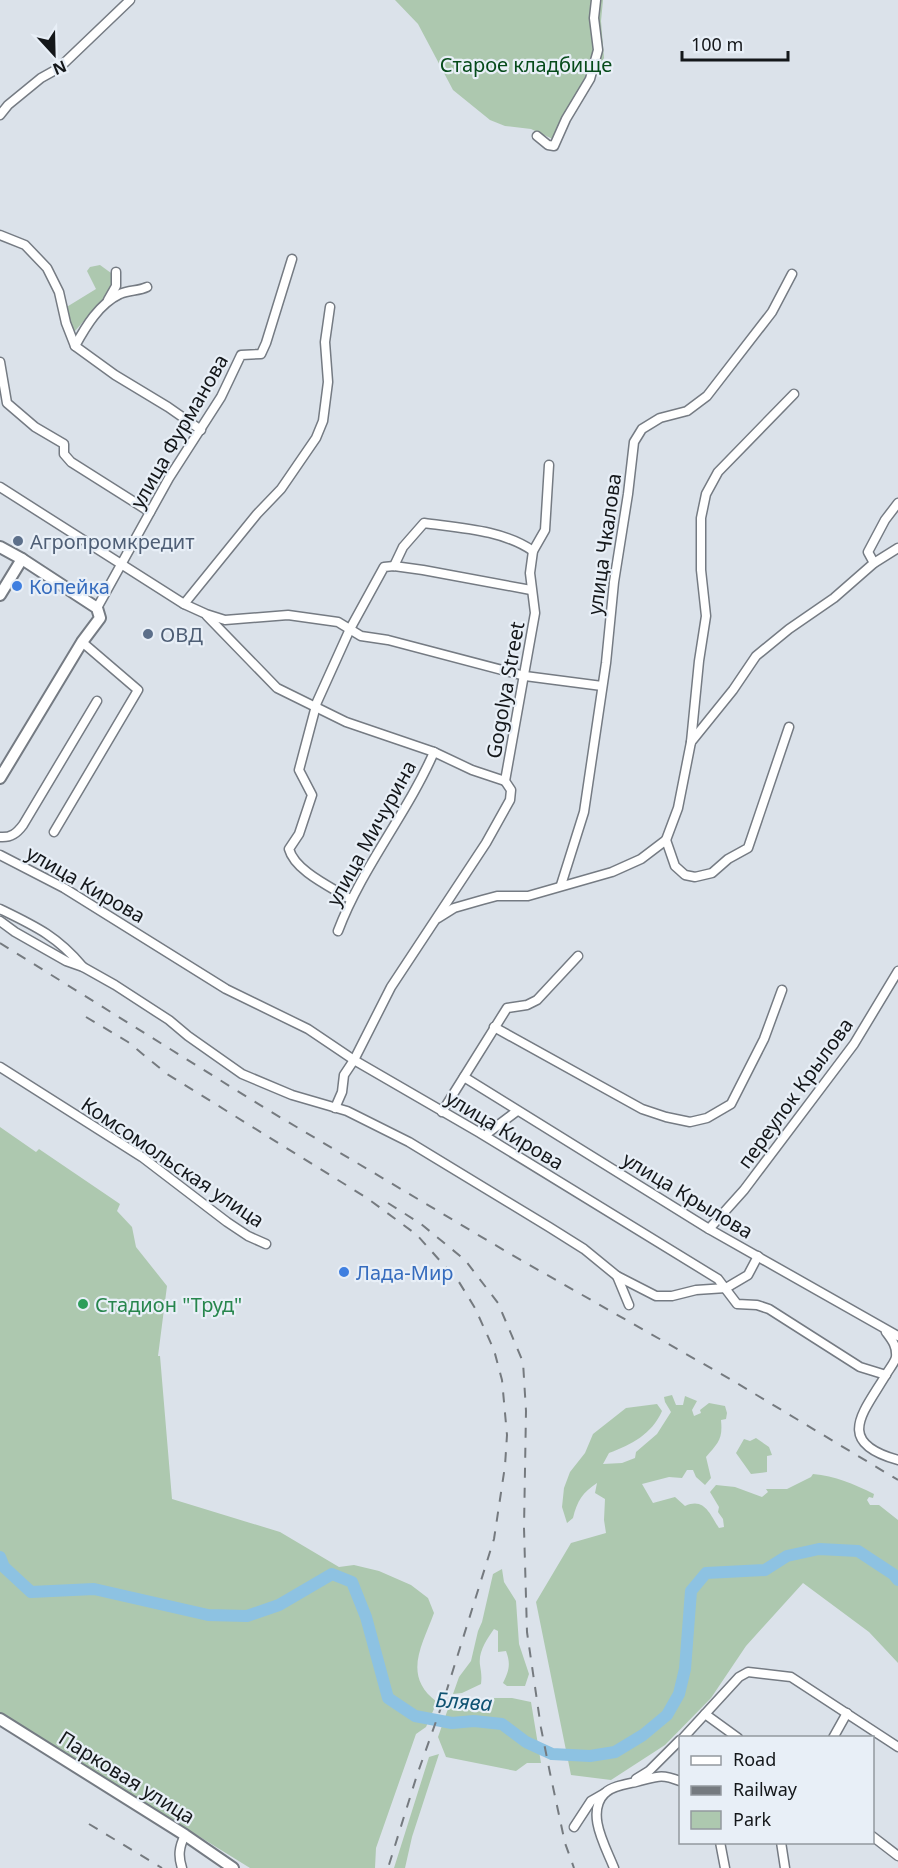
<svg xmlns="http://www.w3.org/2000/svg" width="898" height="1868" font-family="'Noto Sans',sans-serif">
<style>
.green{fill:#adc8af}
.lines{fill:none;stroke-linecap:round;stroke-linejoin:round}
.river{stroke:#8dc2e2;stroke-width:12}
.minor-casing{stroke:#757b83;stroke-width:11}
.tertiary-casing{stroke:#757b83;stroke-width:14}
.minor{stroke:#fff;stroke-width:8}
.tertiary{stroke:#fff;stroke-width:10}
.rail{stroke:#757a7f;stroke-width:2;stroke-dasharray:10 10;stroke-linecap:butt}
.service-dot{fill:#5c6f8a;stroke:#e8eff7;stroke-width:2}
.shop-dot{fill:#3f7fe0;stroke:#e8eff7;stroke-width:2}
.leisure-dot{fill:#2e9e5b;stroke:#e8eff7;stroke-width:2}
.labels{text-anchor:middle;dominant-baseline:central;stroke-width:4.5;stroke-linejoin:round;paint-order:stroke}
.park-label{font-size:20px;fill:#064b1a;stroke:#e8eff7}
.street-label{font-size:20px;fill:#14171a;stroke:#e8eff7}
.service-label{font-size:20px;fill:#4e5e75;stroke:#e8eff7;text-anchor:start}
.shop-label{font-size:20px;fill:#366cbe;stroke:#e8eff7;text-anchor:start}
.leisure-label{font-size:20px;fill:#27864d;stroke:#e8eff7;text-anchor:start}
.water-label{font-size:21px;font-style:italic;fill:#105372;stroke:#e8eff7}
</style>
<rect width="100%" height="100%" fill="#dbe2ea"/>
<g class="green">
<polygon points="395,0 603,0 601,21 604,58 559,142 531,129 505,126 490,120 453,90 418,24"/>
<polygon points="100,265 111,273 114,282 105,301 89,315 75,331 71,330 65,308 96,289 87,271 90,267"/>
<path d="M0,1127L36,1152L39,1149L120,1204L117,1211L132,1227L136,1247L167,1286L158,1356H160L172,1499L280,1532L339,1567L354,1565L379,1571L411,1585L428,1598L434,1613C422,1646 402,1676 437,1702L426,1727L416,1734L376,1848L375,1868H250L0,1713Z"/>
<path d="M672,1395L676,1405H683L685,1396L697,1401L692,1410L694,1416L701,1413L700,1410L709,1403L725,1406L727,1413L726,1419L721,1420C723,1440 718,1443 706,1457L711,1478L705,1485L696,1477L693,1470H687L682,1478L669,1477L642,1484L653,1503L675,1497L685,1506C705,1497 710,1515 719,1528L724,1527L723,1519L718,1512L719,1507L710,1492L716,1485L735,1487L762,1497L768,1492L766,1489H787L811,1477L813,1474C835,1476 854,1484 874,1494L873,1498L869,1497L867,1500L870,1505H879L898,1520V1663L869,1632L803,1583L746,1646L711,1698L665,1745L611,1780L571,1775L536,1602L571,1543L606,1533L604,1520L605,1499L595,1493L597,1483C583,1492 577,1501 573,1518L567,1523L562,1507L564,1488L570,1472L585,1453L593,1434L626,1408L657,1404L662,1411C652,1434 631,1445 609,1453L603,1464L622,1463L635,1458L636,1452L657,1434L671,1412L665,1402L664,1397Z"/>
<polygon points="756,1438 769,1447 772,1455 767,1456 767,1472 751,1474 736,1453 744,1439 750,1441"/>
<path d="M502,1569L504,1582L516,1601L519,1644L529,1674L525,1686H507L503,1683C509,1671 511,1664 506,1651L498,1652V1631L494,1629C487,1639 478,1652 480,1665C481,1672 482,1676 481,1684L462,1693L453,1694L459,1677L471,1661L478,1631L482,1622L493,1574Z"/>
<polygon points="494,1698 512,1698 531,1702 541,1763 527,1763 516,1771 446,1757 438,1737 449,1706 472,1701 480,1712 485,1702"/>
<polygon points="439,1754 412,1837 405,1868 394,1868 429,1757"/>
</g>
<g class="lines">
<polyline class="river" points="0,1557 4,1567 31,1592 94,1589 208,1615 247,1616 279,1605 332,1574 352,1582 366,1617 388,1698 415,1716 452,1723 474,1721 502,1724 526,1742 552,1754 590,1756 615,1752 643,1735 667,1715 679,1694 685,1669 691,1591 706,1573 765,1570 787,1556 819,1549 858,1551 893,1574 898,1580"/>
<g class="minor-casing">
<g id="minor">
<polyline points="0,115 8,105 41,78 59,68 130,0"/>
<polyline points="537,136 548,145 554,146 566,119 590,79 598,50 594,18 596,0"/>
<polyline points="0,235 25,245 47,268 59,292 66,323 75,346 115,375 168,407 201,430"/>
<polyline points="108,300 116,286 116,272"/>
<path d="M75,346C86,326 99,304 120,294C129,290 139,291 147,287"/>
<polyline points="0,362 7,403 35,427 64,444 64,454 71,462 150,512"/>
<polyline points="0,487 184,604 206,614 225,620 288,615 338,622 361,636 388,640 525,676 602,686"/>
<polyline points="874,563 868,552 885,520 898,503"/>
<path d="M394,566L403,547L424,523C460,528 503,530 533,551"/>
<polyline points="184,604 257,514 281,489 316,438 323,421 328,382 325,342 330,307"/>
<polyline points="97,608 169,478 221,397 241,355 261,354 266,343 292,259"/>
<polyline points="207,616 277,688 346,722 434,752 472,770 505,781"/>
<polyline points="691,742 699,661 706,616 701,570 701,518 706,494 718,472 794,394"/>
<polyline points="54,832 138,690 82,642"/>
<path d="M0,837C11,838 17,833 23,825L97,701"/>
<polyline points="666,840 675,866 685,875 695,877 712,873 728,859 748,848 789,727"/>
<polyline points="0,855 64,888 226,989 308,1029 354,1060 480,1133 718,1279 737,1304 757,1305 769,1309 860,1367 886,1375"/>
<polyline points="561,885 584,812 606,663 614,582 628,494 634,442 642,429 660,418 687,411 707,396 772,312 792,274"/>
<path d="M350,899C331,887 295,871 289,849L299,834L312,795L299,770L317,702L350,629L384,567L394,566L423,570L531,590"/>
<path d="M0,909C35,926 57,936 83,967"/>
<polyline points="438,918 454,908 482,900 497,896 528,896 612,872 641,859 666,840 678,808 691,742 733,690 756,656 789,629 834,598 874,563 898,548"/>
<polyline points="0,921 15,932 66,961 83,967 115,985 169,1020 188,1036 242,1074 292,1095 347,1111 409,1142 549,1227 584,1249 617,1276 629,1305"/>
<path d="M338,931C362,867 407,814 434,752"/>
<polyline points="494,1027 642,1109 666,1117 690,1122 707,1118 731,1104 764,1039 782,990"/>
<polyline points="0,1067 142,1157 227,1222 248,1236 266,1244"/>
<polyline points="464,1077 709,1229 898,1336"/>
<polyline points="335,1108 342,1092 344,1075 354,1060 391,987 486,843 510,800 511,790 505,781 535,613 530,573 533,551 545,530 549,465"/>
<polyline points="442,1112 507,1008 527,1005 537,1000 578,956"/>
<polyline points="489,1132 517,1111"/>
<polyline points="709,1229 744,1190 854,1044 898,971"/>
<polyline points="617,1276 656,1296 672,1296 696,1290 726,1288 748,1275 758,1256"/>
<path d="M886,1332C892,1340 897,1346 896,1357C895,1362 890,1368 887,1373C864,1412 833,1442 898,1460"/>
<polyline points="705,1714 738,1738"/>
<polyline points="683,1738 739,1677 748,1672 791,1677 898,1747"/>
<polyline points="833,1738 847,1713"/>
<polyline points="636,1779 649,1771 680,1740"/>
<polyline points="574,1827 591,1801 605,1793"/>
<polyline points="872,1836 898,1856"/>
<polyline points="720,1842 725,1868"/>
<polyline points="781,1842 785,1868"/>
<path d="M182,1868C178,1856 179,1847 185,1835"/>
<path d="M614,1868C606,1847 585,1813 605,1793C612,1786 627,1784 636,1782C657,1777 659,1773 680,1781"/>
</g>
</g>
<g class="tertiary-casing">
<g id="tertiary">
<polyline points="0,547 22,559 97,608 100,618 82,642 0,778"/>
<polyline points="0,595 22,559"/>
<polyline points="0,1719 185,1835 233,1868"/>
</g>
</g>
<use href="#minor" class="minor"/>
<use href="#tertiary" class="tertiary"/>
<g class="rail">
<polyline points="0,943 268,1110 512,1255 730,1379 898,1480"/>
<polyline points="86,1017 128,1042 167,1074 367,1198 417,1235 459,1282 475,1308 494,1350 502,1380 507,1435 505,1466 494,1539 444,1699 417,1775 388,1868"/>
<polyline points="388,1203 421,1224 465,1260 498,1303 523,1362 526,1411 524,1528 527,1632 541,1728 550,1773 565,1843 574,1868"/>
<polyline points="89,1824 162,1868"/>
</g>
</g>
<g class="service-dot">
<circle cx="18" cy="541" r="6"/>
<circle cx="148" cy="634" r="6"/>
</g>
<g class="shop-dot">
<circle cx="17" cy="586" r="6"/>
<circle cx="344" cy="1272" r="6"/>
</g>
<circle class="leisure-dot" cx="83" cy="1304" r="6"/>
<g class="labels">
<g class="park-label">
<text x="526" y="64">Старое кладбище</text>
</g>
<g class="street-label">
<text transform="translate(179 431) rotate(-60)">улица Фурманова</text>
<text transform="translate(604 544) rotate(-82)">улица Чкалова</text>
<text transform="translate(505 690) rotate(-80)">Gogolya Street</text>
<text transform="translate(371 833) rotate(-61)">улица Мичурина</text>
<text transform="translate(86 884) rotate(30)">улица Кирова</text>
<text transform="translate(795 1093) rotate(-54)">переулок Крылова</text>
<text transform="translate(505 1130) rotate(31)">улица Кирова</text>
<text transform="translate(173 1162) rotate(34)">Комсомольская улица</text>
<text transform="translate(688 1195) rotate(31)">улица Крылова</text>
<text transform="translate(127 1777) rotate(32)">Парковая улица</text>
</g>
<g class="service-label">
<text x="30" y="541">Агропромкредит</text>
<text x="160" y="634">ОВД</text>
</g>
<g class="shop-label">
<text x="29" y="586">Копейка</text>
<text x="356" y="1272">Лада-Мир</text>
</g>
<g class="leisure-label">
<text x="95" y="1304">Стадион "Труд"</text>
</g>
<g class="water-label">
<text transform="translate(464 1701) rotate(4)">Блява</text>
</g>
</g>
<rect x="679" y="1736" width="195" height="108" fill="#e8eff7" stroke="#93999f" stroke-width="1.5"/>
<rect x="691" y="1756" width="30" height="9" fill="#ffffff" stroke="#93999f" stroke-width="1.5"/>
<text x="733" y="1766" font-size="18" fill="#14171a">Road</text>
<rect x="691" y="1786" width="30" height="9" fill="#757a7f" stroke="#93999f" stroke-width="1.5"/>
<text x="733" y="1796" font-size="18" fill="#14171a">Railway</text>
<rect x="691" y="1811" width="30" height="18" fill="#adc8af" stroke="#93999f" stroke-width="1.5"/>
<text x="733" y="1826" font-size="18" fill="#14171a">Park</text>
<g transform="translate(54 54) rotate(158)" stroke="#e8eff7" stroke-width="4.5" paint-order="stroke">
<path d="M0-4.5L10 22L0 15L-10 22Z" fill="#14171a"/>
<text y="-9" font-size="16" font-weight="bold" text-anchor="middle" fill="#14171a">N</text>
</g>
<path d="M682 51v9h106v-9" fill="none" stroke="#14171a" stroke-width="3"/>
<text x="691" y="51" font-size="18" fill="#14171a" stroke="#e8eff7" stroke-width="4.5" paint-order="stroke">100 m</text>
</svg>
